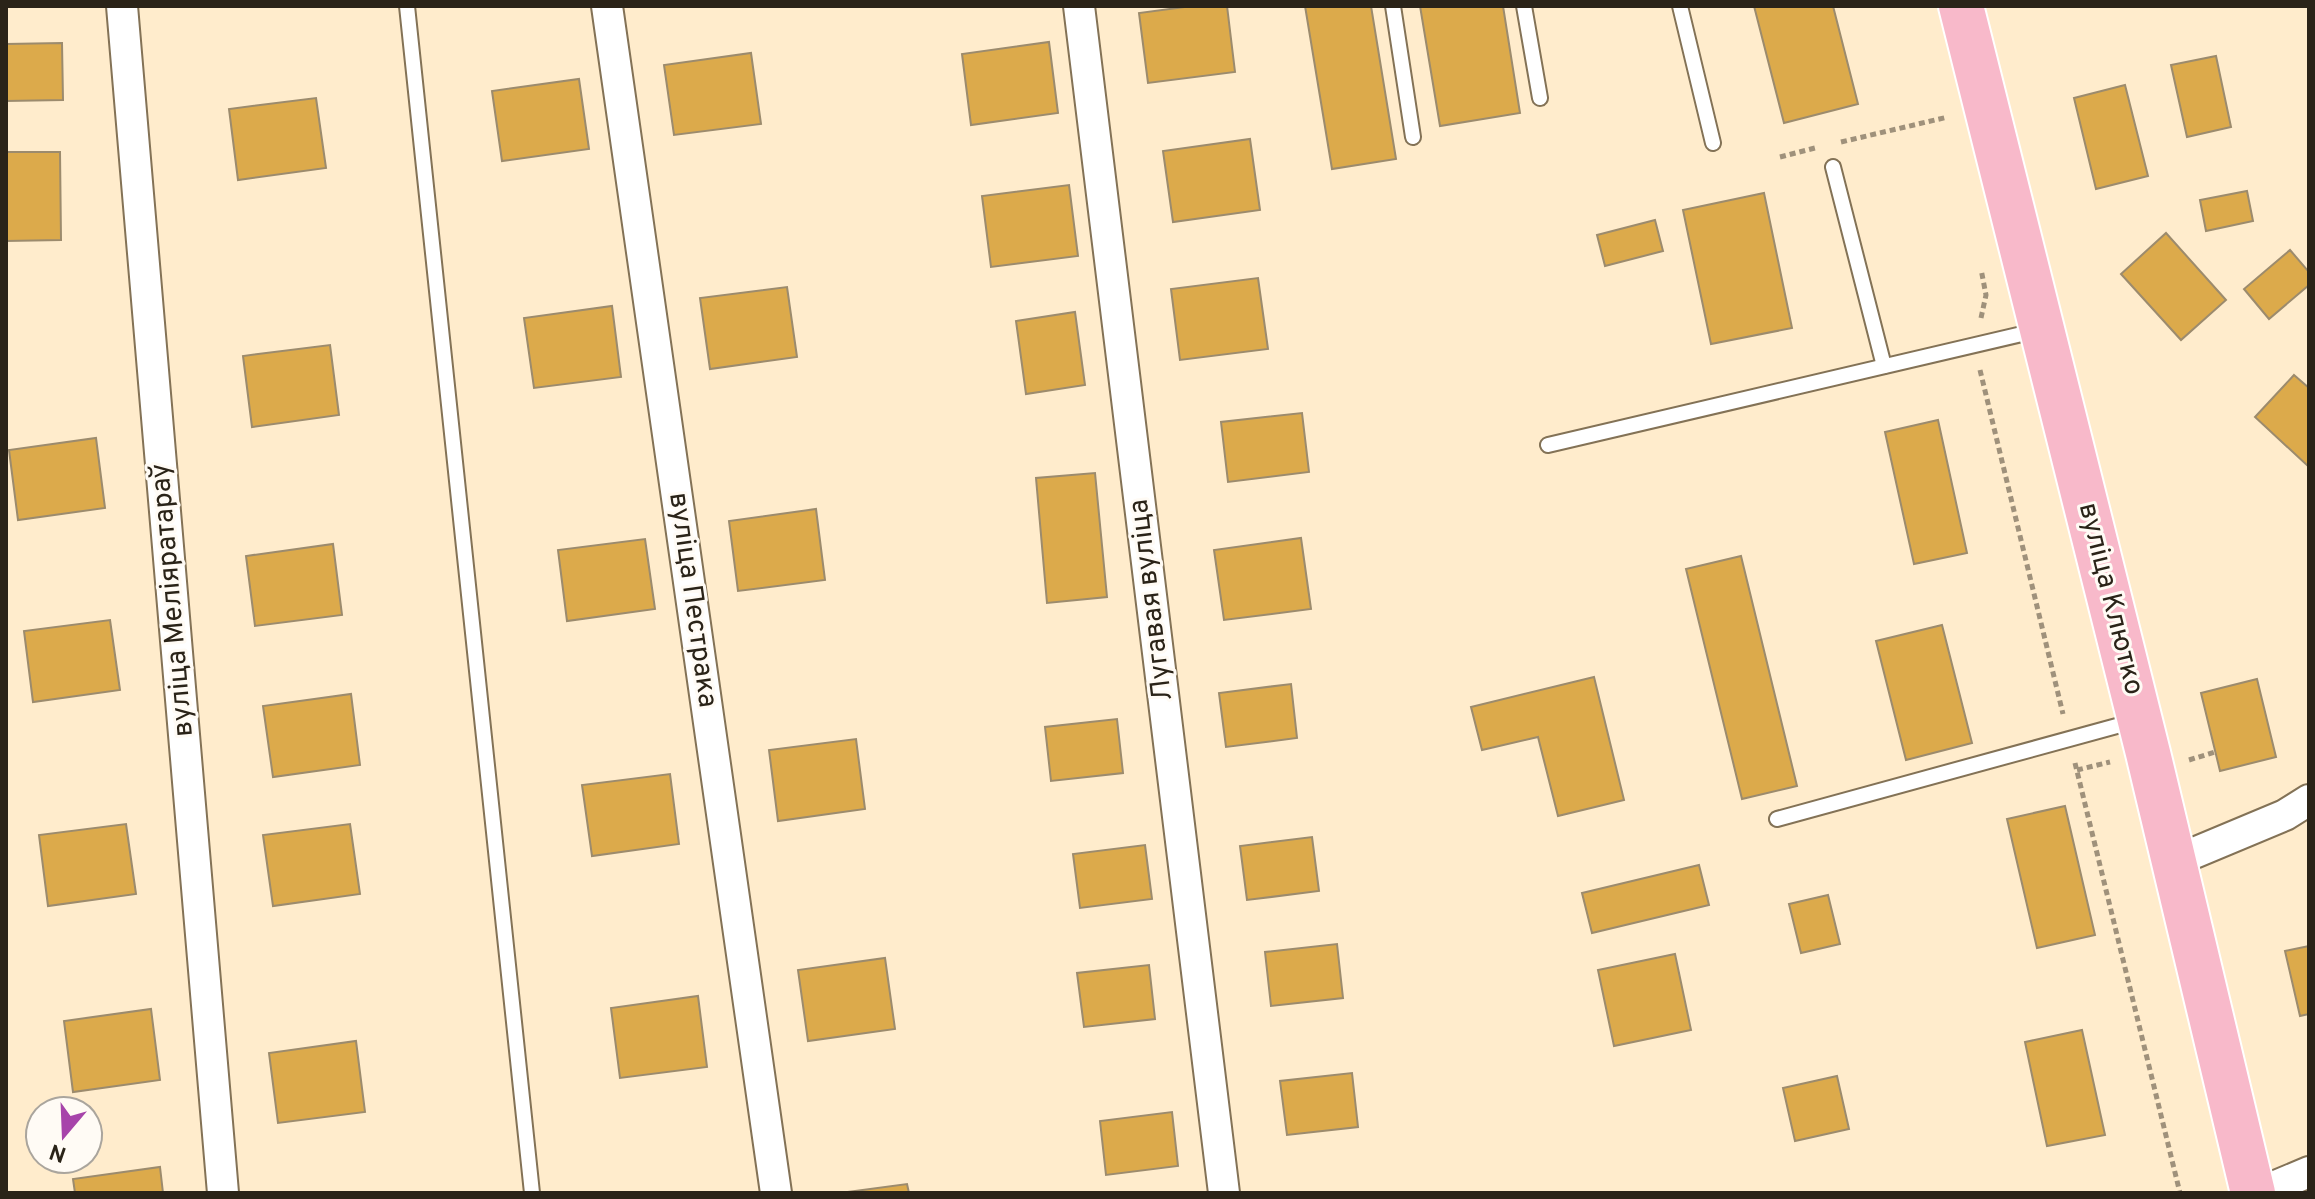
<svg xmlns="http://www.w3.org/2000/svg" width="2315" height="1199" font-family="Overpass,sans-serif">
<style>
.building{fill:#dcaa4b;stroke:#9c8b6d;stroke-width:2}
.lines{fill:none;stroke-linecap:round;stroke-linejoin:round}
.service-casing{stroke:#837256;stroke-width:18}
.minor-casing{stroke:#837256;stroke-width:34}
.primary-casing{stroke:#fff;stroke-width:48}
.path{stroke:#9f917b;stroke-width:5;stroke-dasharray:6 4;stroke-linecap:butt}
.service{stroke:#fff;stroke-width:14}
.minor{stroke:#fff;stroke-width:30}
.primary{stroke:#f8b9ca;stroke-width:44}
.labels{text-anchor:middle;dominant-baseline:central;stroke-width:6;stroke-linejoin:round;paint-order:stroke}
.street-label{font-size:28px;fill:#2a2318;stroke:#fffbf5}
</style>
<rect width="100%" height="100%" fill="#ffeccc"/>
<g class="building">
<polygon points="1192,6 1227,6 1235,72 1148,83 1139,13"/>
<polygon points="1305,6 1371,6 1396,159 1332,169"/>
<polygon points="1420,6 1503,6 1520,113 1440,126"/>
<polygon points="1754,6 1833,6 1858,104 1784,123"/>
<polygon points="1049,42 1058,113 971,125 962,54"/>
<polygon points="62,43 63,100 6,101 6,44"/>
<polygon points="751,53 761,124 674,135 664,65"/>
<polygon points="2216,56 2231,127 2187,137 2171,65"/>
<polygon points="579,79 589,149 502,161 492,91"/>
<polygon points="2125,85 2148,176 2096,189 2074,98"/>
<polygon points="316,98 326,168 238,180 229,109"/>
<polygon points="1250,139 1260,210 1173,222 1163,151"/>
<polygon points="6,152 60,152 61,240 6,241"/>
<polygon points="1069,185 1078,256 991,267 982,196"/>
<polygon points="2247,191 2253,221 2206,231 2200,200"/>
<polygon points="1764,193 1792,328 1711,344 1683,210"/>
<polygon points="1655,220 1663,251 1605,266 1597,235"/>
<polygon points="2166,233 2226,300 2181,340 2121,274"/>
<polygon points="2290,250 2309,272 2309,285 2269,319 2244,289"/>
<polygon points="1258,278 1268,349 1180,360 1171,289"/>
<polygon points="787,287 797,357 710,369 700,298"/>
<polygon points="612,306 621,377 534,388 524,318"/>
<polygon points="1075,312 1085,385 1026,394 1016,321"/>
<polygon points="330,345 339,415 252,427 243,356"/>
<polygon points="2294,375 2309,388 2309,467 2255,417"/>
<polygon points="1302,413 1309,472 1228,482 1221,422"/>
<polygon points="1938,420 1967,553 1914,564 1885,432"/>
<polygon points="96,438 105,508 18,520 9,450"/>
<polygon points="1095,473 1107,597 1047,603 1036,478"/>
<polygon points="816,509 825,580 738,591 729,521"/>
<polygon points="1301,538 1311,609 1224,620 1214,550"/>
<polygon points="645,539 655,609 567,621 558,550"/>
<polygon points="333,544 342,615 255,626 246,556"/>
<polygon points="1741,556 1797,786 1742,799 1686,569"/>
<polygon points="110,620 120,690 33,702 24,631"/>
<polygon points="1942,625 1972,743 1906,760 1876,641"/>
<polygon points="1594,677 1624,800 1558,816 1538,737 1482,750 1471,707"/>
<polygon points="2257,679 2276,757 2220,771 2201,693"/>
<polygon points="1291,684 1297,738 1226,747 1219,693"/>
<polygon points="351,694 360,765 273,777 263,706"/>
<polygon points="1117,719 1123,773 1051,781 1045,727"/>
<polygon points="856,739 865,809 778,821 769,750"/>
<polygon points="670,774 679,844 592,856 582,785"/>
<polygon points="2065,806 2095,935 2037,948 2007,819"/>
<polygon points="126,824 136,894 48,906 39,835"/>
<polygon points="350,824 360,894 273,906 263,835"/>
<polygon points="1312,837 1319,891 1247,900 1240,846"/>
<polygon points="1145,845 1152,899 1080,908 1073,854"/>
<polygon points="1699,865 1709,905 1592,933 1582,893"/>
<polygon points="1828,895 1840,944 1801,953 1789,904"/>
<polygon points="1337,944 1343,998 1271,1006 1265,952"/>
<polygon points="2309,946 2309,1014 2300,1016 2285,951"/>
<polygon points="1675,954 1691,1030 1614,1046 1598,970"/>
<polygon points="885,958 895,1029 808,1041 798,970"/>
<polygon points="1149,965 1155,1019 1084,1027 1077,973"/>
<polygon points="698,996 707,1067 620,1078 611,1008"/>
<polygon points="151,1009 160,1080 73,1092 64,1021"/>
<polygon points="2082,1030 2105,1135 2047,1146 2025,1042"/>
<polygon points="356,1041 365,1112 278,1123 269,1053"/>
<polygon points="1352,1073 1358,1127 1287,1135 1280,1081"/>
<polygon points="1837,1076 1849,1129 1795,1141 1783,1088"/>
<polygon points="1172,1112 1178,1166 1106,1175 1100,1121"/>
<polygon points="160,1167 163,1193 75,1193 73,1179"/>
<polygon points="907,1184 909,1193 840,1193"/>
</g>
<g class="lines">
<g class="service-casing">
<g id="service">
<polyline points="407,6 532,1193"/>
<polyline points="1393,6 1413,137"/>
<polyline points="1524,6 1540,98"/>
<polyline points="1680,6 1713,143"/>
<polyline points="1833,167 1884,366"/>
<polyline points="1548,445 2039,330"/>
<polyline points="1777,819 2135,721"/>
</g>
</g>
<g class="minor-casing">
<g id="minor">
<polyline points="122,6 223,1193"/>
<polyline points="607,6 776,1193"/>
<polyline points="1079,6 1224,1193"/>
<polyline points="2175,861 2285,815 2309,800"/>
<polyline points="2259,1193 2309,1172"/>
</g>
</g>
<g class="primary-casing">
<polyline id="primary" points="1961,6 2148,753 2253,1193"/>
</g>
<g class="path">
<polyline points="1841,142 1948,117"/>
<polyline points="1780,157 1815,148"/>
<polyline points="1981,318 1986,295 1981,269"/>
<polyline points="1980,370 2063,714"/>
<polyline points="2189,760 2215,752"/>
<polyline points="2075,763 2180,1193"/>
<polyline points="2077,770 2110,762"/>
</g>
<use href="#service" class="service"/>
<use href="#minor" class="minor"/>
<use href="#primary" class="primary"/>
</g>
<g class="labels">
<g class="street-label">
<text transform="translate(2110 599) rotate(76)">вуліца Клютко</text>
<text transform="translate(173 600) rotate(-95)">вуліца Меліяратараў</text>
<text transform="translate(692 600) rotate(82)">вуліца Пестрака</text>
<text transform="translate(1152 600) rotate(-97)">Лугавая вуліца</text>
</g>
</g>
<rect width="2315" height="1199" fill="none" stroke="#2a2318" stroke-width="16"/>
<g transform="translate(64 1135) rotate(199)"><circle r="38" fill="#fffbf5" stroke="#aaa59d" stroke-width="2"/>
<path d="M0-6L14 30L0 20L-14 30Z" fill="#a744aa"/>
<text y="-12" font-size="22" font-weight="bold" text-anchor="middle" fill="#2a2318">N</text>
</g>
</svg>
